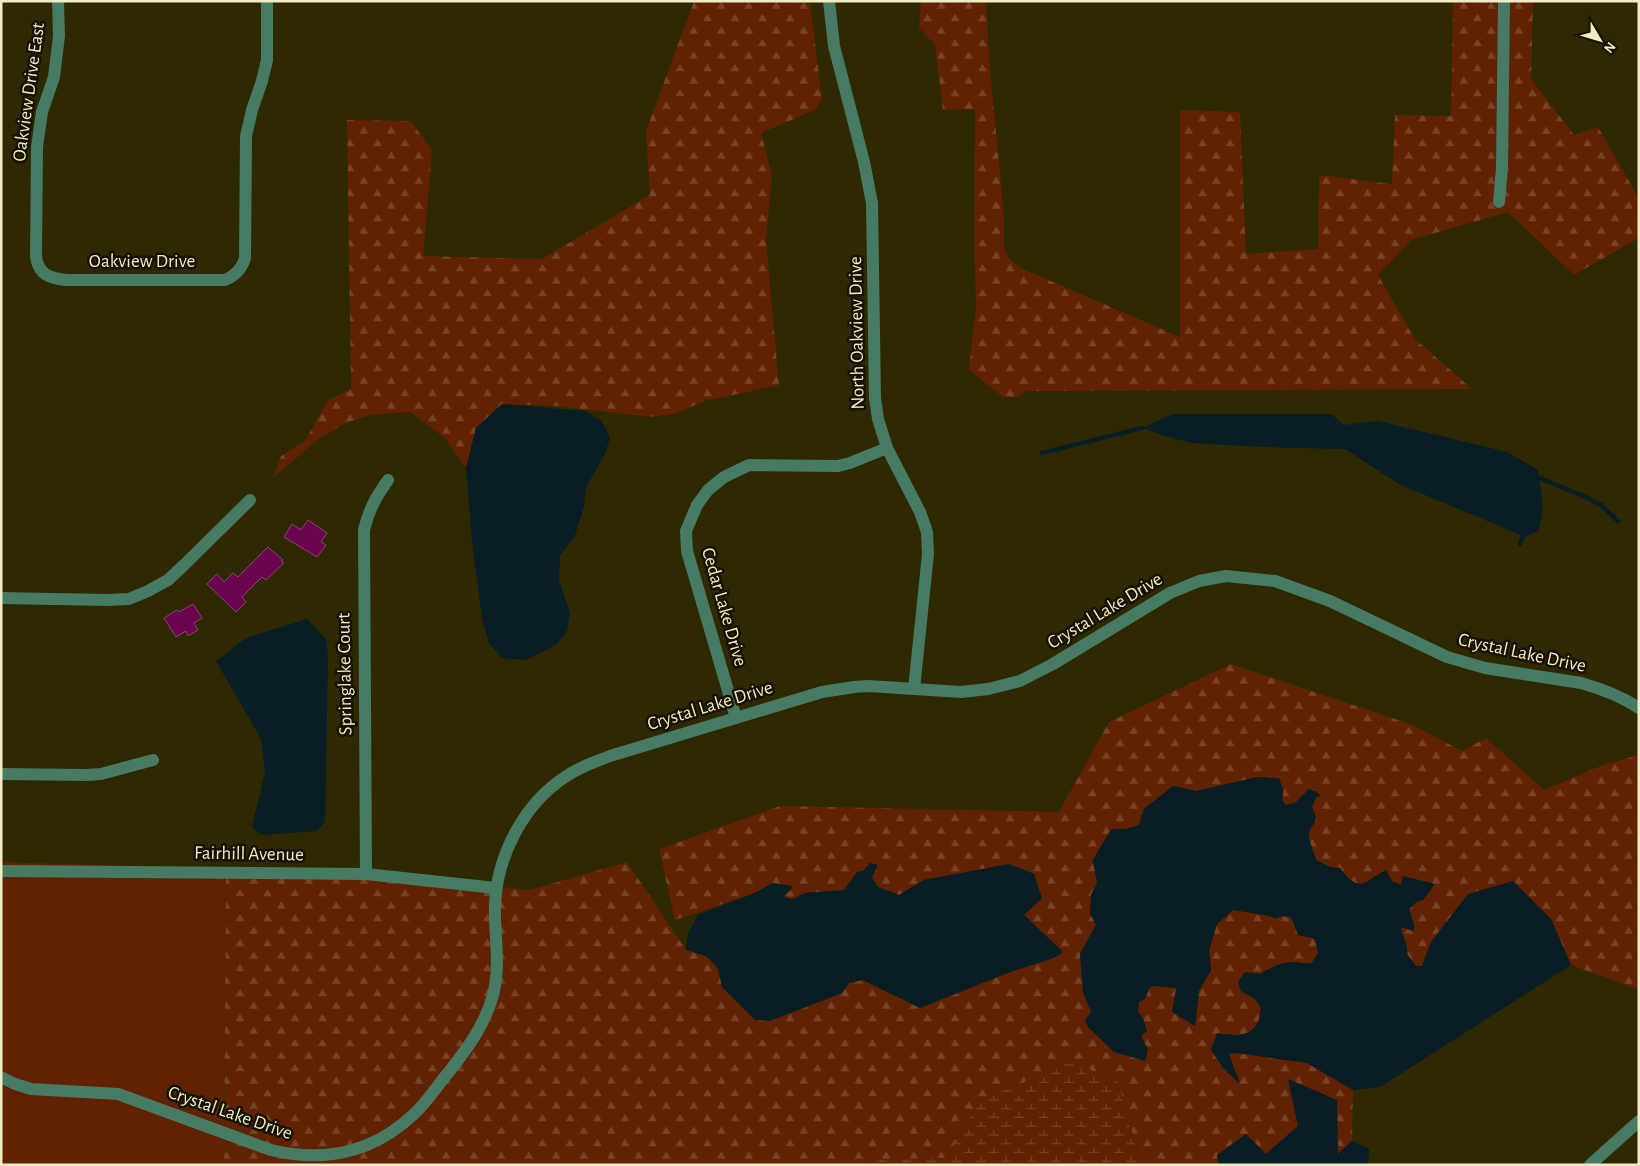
<svg xmlns="http://www.w3.org/2000/svg" width="1640" height="1166" font-family="'Alegreya Sans',sans-serif">
<style>
.green{fill:#602202}
.forest{fill:url(#forest-firs)}
.wetland{fill:url(#wetland-marsh)}
.water{fill:#081d24}
.lines{fill:none;stroke-linecap:round;stroke-linejoin:round}
.stream{stroke:#081d24;stroke-width:4.5}
.building{fill:#6c0551;stroke:#86466e}
.minor{stroke:#477a62;stroke-width:12}
.labels{text-anchor:middle;dominant-baseline:central;stroke-width:5;stroke-linejoin:round;paint-order:stroke}
.street-label{font-size:19px;fill:#f0ecc6;stroke:#151200}
</style>
<defs>
<pattern id="forest-firs" width="22" height="20" patternUnits="userSpaceOnUse" patternTransform="scale(1.25)"><rect width="22" height="20" fill="#602202"/><path d="M5 1l3.5 6h-7zM16 11l3.5 6h-7z" fill="#774225"/></pattern>
<pattern id="wetland-marsh" width="20" height="14" patternUnits="userSpaceOnUse" patternTransform="scale(1.25)"><rect width="20" height="14" fill="#602202"/><path d="M1 5h8M5 5V1M11 12h8M15 12V8" fill="none" stroke="#774225"/></pattern>
</defs>
<rect width="100%" height="100%" fill="#2e2900"/>
<polygon class="green" points="1,862 226,869 224,1165 1,1165"/>
<g class="forest">
<polygon points="694,1 810,1 822,100 815,110 761,133 772,175 766,240 779,385 705,401 674,414 649,417 556,406 502,404 476,428 466,468 444,437 410,412 370,415 346,423 321,437 273,478 281,456 305,441 327,401 351,389 347,120 411,121 432,150 423,256 542,259 650,195 646,131"/>
<polygon points="921,1 986,1 989,58 1004,217 1004,249 1010,260 1023,269 1180,337 1180,110 1240,112 1246,254 1318,249 1319,175 1392,184 1395,115 1451,116 1453,1 1533,1 1531,79 1574,135 1598,127 1639,199 1639,238 1574,275 1508,212 1411,240 1378,275 1414,338 1472,389 1027,391 1017,397 1003,397 969,370 976,305 974,240 975,109 943,110 935,45 919,28"/>
<path d="M1231,664L1413,725L1462,751L1486,738L1544,790L1603,765L1639,755V988L1637,989L1571,965L1551,919L1435,937L1431,942L1422,966H1416L1406,954C1408,943 1402,937 1401,926L1413,931L1414,925L1409,909L1417,902L1403,877L1401,885L1375,876C1360,889 1351,884 1340,868L1330,867L1316,860C1314,852 1310,844 1309,837C1307,824 1322,826 1312,807L1316,797L1321,796L1309,789L1295,803L1286,805C1280,800 1283,797 1283,790C1282,786 1280,782 1279,778L1258,777L1196,791L1173,786L1144,809L1139,825L1126,829L1093,860L1097,884L1091,895L1096,925L1080,954L1083,992L1091,1012L1148,1050L1141,1036L1143,1019L1138,1012L1139,1002L1145,999L1149,987L1156,986L1176,988L1195,1026L1199,991L1211,970L1209,950L1217,924L1233,910L1291,917L1299,935L1315,939L1318,953L1312,963C1305,964 1299,962 1293,962C1271,963 1256,978 1241,991L1255,999L1261,1008C1260,1013 1260,1020 1257,1024C1248,1039 1231,1035 1217,1033L1239,1083L1228,1054L1237,1053L1307,1063L1353,1090L1352,1141L1338,1155L1289,1079L1298,1126L1266,1154L1217,1155L1219,1165H1141L1118,1082L980,1100L946,1158L870,1160L862,1165H224L226,869L334,868L530,890L627,862L686,950C712,957 717,959 722,987L849,983L863,980L920,1008L1010,972L1054,958L1063,952L1024,915L1035,874L1009,864L924,880L899,895L878,887L872,878L863,871L857,872L844,890L805,893L792,899L785,897L773,883L755,893L675,920L659,849L780,806L1059,812L1109,722Z"/>
</g>
<polygon class="wetland" points="1073,1062 1118,1082 1141,1165 862,1165 870,1160 946,1158 980,1100"/>
<g class="water">
<polygon points="502,404 585,411 602,421 610,438 604,456 586,487 584,507 574,538 560,555 559,580 570,613 567,631 556,645 526,660 502,658 489,643 482,618 472,542 466,468 476,428"/>
<polygon points="1173,414 1331,414 1344,425 1378,421 1507,452 1538,470 1543,508 1539,530 1526,537 1523,536 1399,484 1345,449 1261,447 1192,443 1165,436 1142,428"/>
<polygon points="307,619 326,639 328,656 325,822 316,831 262,835 252,827 265,772 261,739 216,661 246,638"/>
<path d="M1258,777L1279,778C1280,782 1282,786 1283,790C1283,797 1280,800 1286,805L1295,803L1309,789L1315,791L1321,796L1316,797L1312,807C1322,826 1307,824 1309,837C1310,844 1314,853 1316,860L1330,867L1340,868C1359,895 1364,882 1386,870L1392,881L1401,885L1403,876L1435,884L1423,900L1416,902L1409,909L1414,925V931L1401,927C1402,938 1408,942 1407,954L1416,966H1422L1431,942L1468,894L1513,881L1551,919L1571,965L1380,1087L1353,1090L1307,1063L1237,1053L1229,1054L1240,1084L1223,1068L1211,1050L1217,1033C1231,1035 1248,1039 1257,1024C1260,1020 1260,1013 1261,1008L1255,999L1241,991L1238,982L1245,972L1260,974C1271,968 1282,961 1296,962C1302,963 1306,964 1312,963L1318,953L1315,939L1298,935L1291,917L1282,916L1275,919L1270,916L1233,910L1217,924L1209,950L1211,970L1199,991L1195,1026L1172,1012L1176,988L1156,986L1150,987L1145,999L1139,1002L1138,1012L1143,1018L1147,1031L1141,1036L1148,1050L1145,1061L1114,1052L1088,1027L1085,1020L1091,1012L1083,992L1080,954L1096,925L1090,914L1091,895L1097,883L1093,860L1111,829H1126L1139,825L1144,809L1173,786L1196,791Z"/>
<polygon points="870,863 878,865 872,878 878,887 899,895 924,880 1009,864 1034,874 1042,898 1024,915 1063,952 1054,958 1010,972 920,1008 863,980 849,983 842,993 770,1021 755,1020 722,987 718,968 706,956 686,950 688,933 698,915 755,893 773,883 792,886 791,890 784,895 785,897 792,899 805,893 844,890 857,872 863,871"/>
<polygon points="1288,1079 1337,1100 1338,1154 1352,1141 1369,1149 1368,1165 1219,1165 1217,1155 1246,1134 1266,1154 1298,1126"/>
</g>
<g class="lines">
<g class="stream">
<polyline points="1042,453 1142,428"/>
<polyline points="1535,476 1583,496 1601,505 1618,521"/>
<polyline points="1520,544 1523,536"/>
</g>
</g>
<g class="building">
<polygon points="308,520 327,533 321,542 326,545 317,557 284,537 292,524 301,530"/>
<polygon points="268,547 283,560 281,561 284,563 266,580 262,577 242,597 246,602 236,612 207,584 217,574 224,582 233,573 238,577"/>
<polygon points="193,604 202,618 194,623 198,630 188,636 186,631 176,637 164,618 177,610 179,612"/>
</g>
<g class="lines">
<g class="minor">
<path d="M58,1L59,36L54,77L42,112L37,147L36,256C38,275 50,278 66,280H225C235,276 242,269 245,258L246,136L252,110L262,81L267,60V1"/>
<polyline points="829,1 834,46 864,162 872,203 875,398 878,419 887,448 920,512 927,532 928,554 914,689"/>
<polyline points="1499,202 1502,168 1504,1"/>
<polyline points="1,598 107,600 129,599 148,591 168,580 183,566 250,500"/>
<polyline points="736,718 687,551 686,531 697,505 708,490 724,477 749,465 838,466 850,463 887,448"/>
<polyline points="1,774 86,775 101,774 153,760"/>
<polyline points="1,871 366,874 496,888"/>
<path d="M366,874L364,530C369,509 376,497 388,480"/>
<path d="M1,1077L15,1084L31,1089L118,1094L271,1150C325,1163 373,1153 414,1114C427,1102 437,1086 448,1073C467,1049 485,1025 493,995C501,965 494,935 495,905C497,855 524,804 565,777C579,767 595,762 610,756L822,692L854,687L868,686L961,692L988,689L1020,681L1053,664L1170,593L1199,581L1226,576L1275,581L1330,601L1447,657L1485,668L1581,683C1602,689 1621,696 1639,708"/>
<polyline points="1590,1165 1639,1121"/>
</g>
</g>
<g class="labels">
<g class="street-label">
<text transform="translate(29 92) rotate(-82)">Oakview Drive East</text>
<text x="142" y="261">Oakview Drive</text>
<text transform="translate(857 333) rotate(-91)">North Oakview Drive</text>
<text transform="translate(724 607) rotate(74)">Cedar Lake Drive</text>
<text transform="translate(1105 611) rotate(-31)">Crystal Lake Drive</text>
<text transform="translate(1522 653) rotate(12)">Crystal Lake Drive</text>
<text transform="translate(345 674) rotate(-91)">Springlake Court</text>
<text transform="translate(710 706) rotate(-17)">Crystal Lake Drive</text>
<text transform="translate(249 854) rotate(1)">Fairhill Avenue</text>
<text transform="translate(230 1113) rotate(19)">Crystal Lake Drive</text>
</g>
</g>
<rect width="1640" height="1166" fill="none" stroke="#f0ecc6" stroke-width="5"/>
<g transform="translate(1600 40) rotate(128)" stroke="#151200" stroke-width="4" paint-order="stroke">
<path d="M0-4L9 19L0 12L-9 19Z" fill="#f0ecc6"/>
<text y="-8" font-size="14" font-weight="bold" text-anchor="middle" fill="#f0ecc6">N</text>
</g>
</svg>
